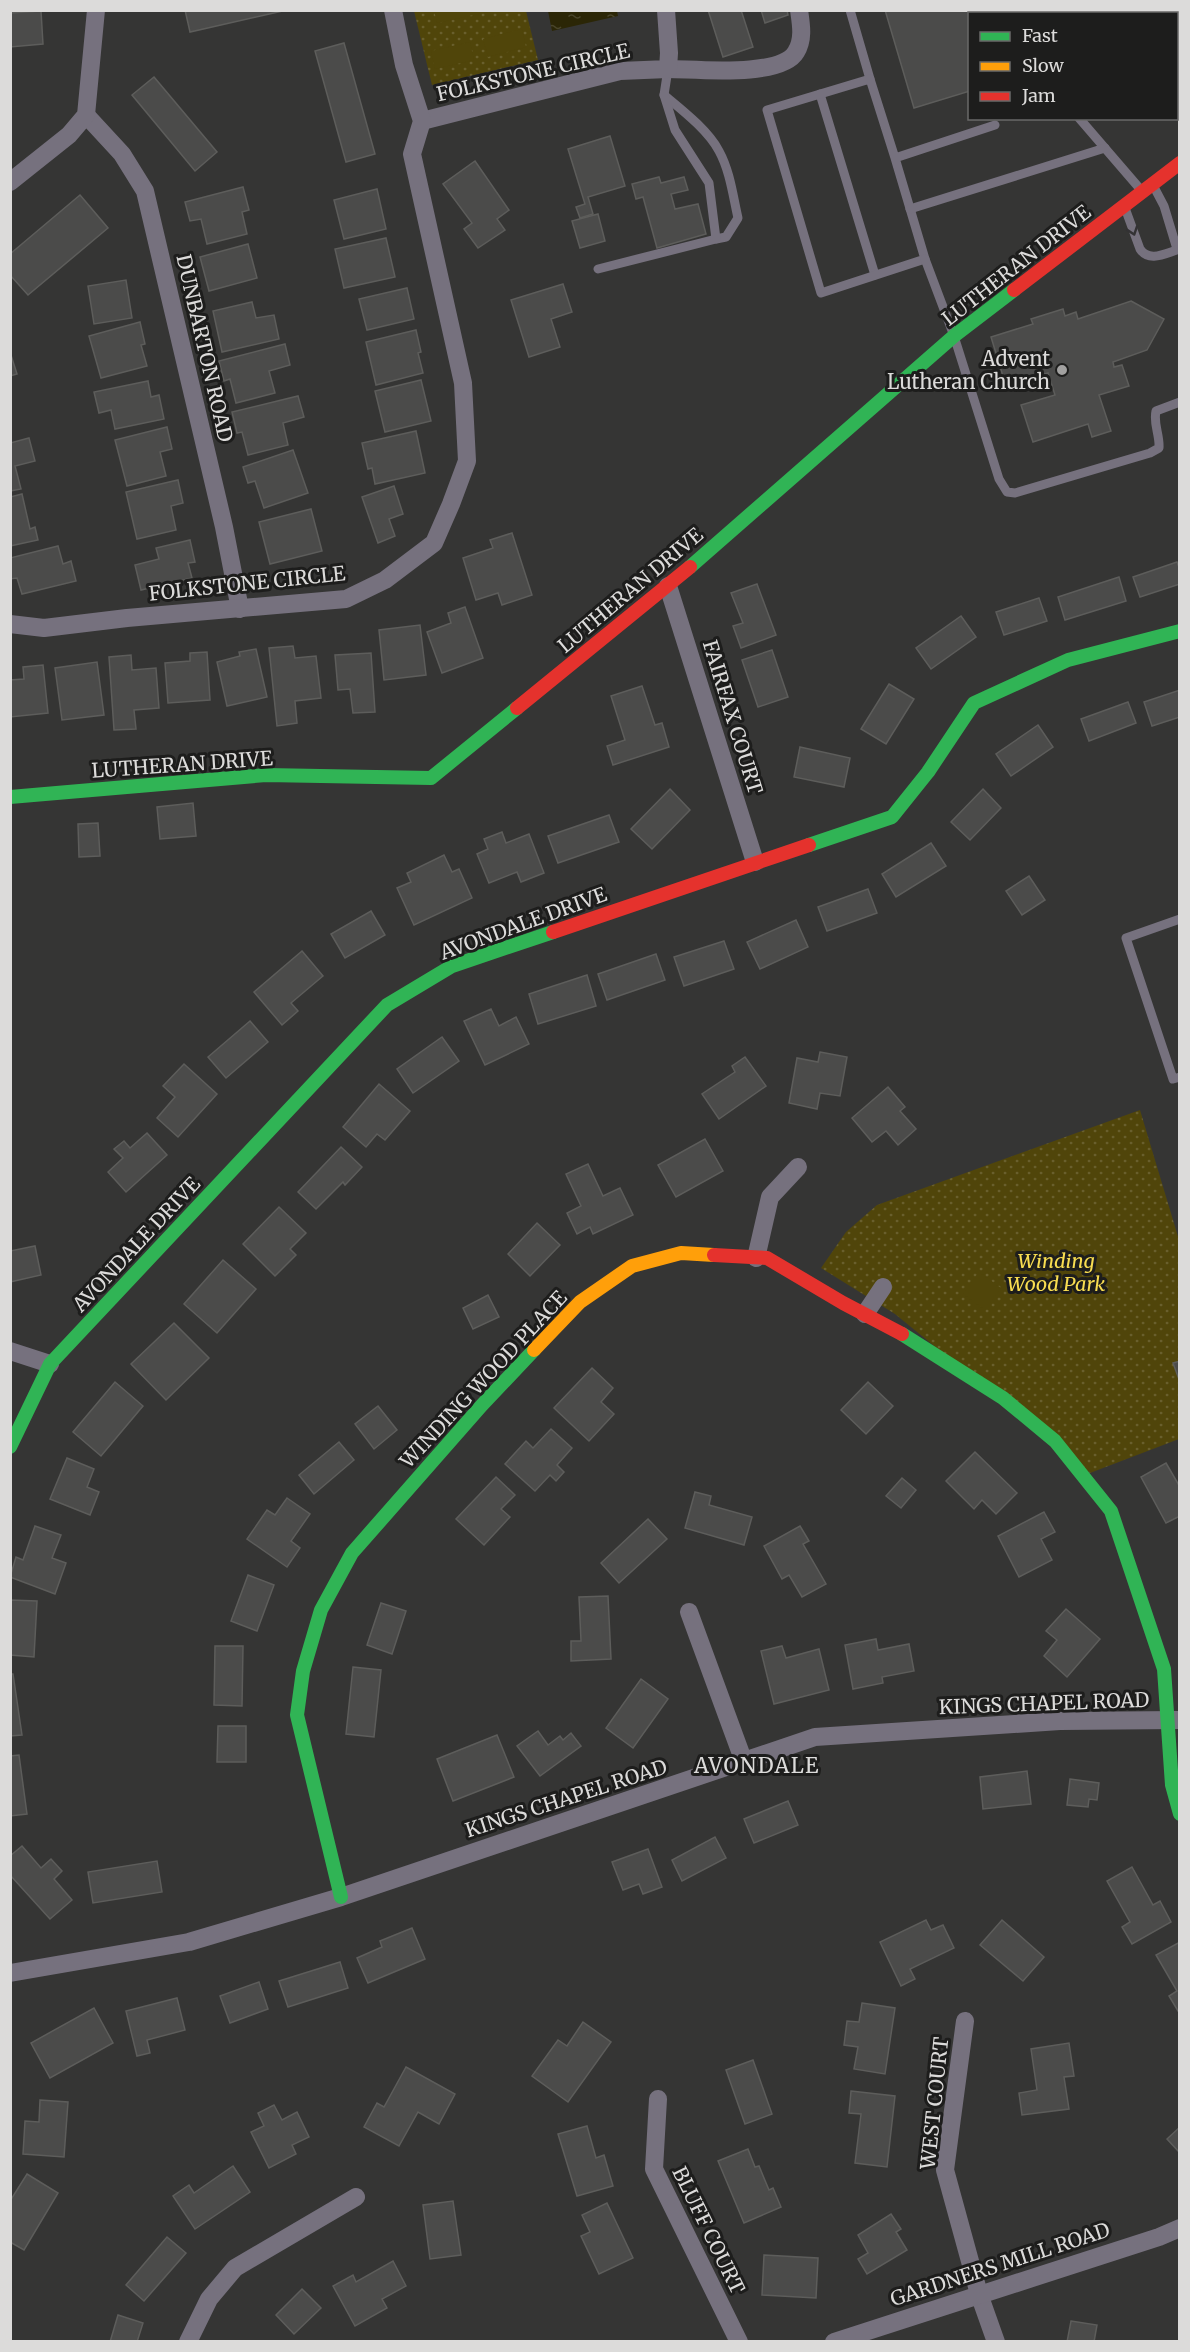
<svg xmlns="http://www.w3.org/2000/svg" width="1190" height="2352" font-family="Merriweather,serif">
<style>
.park{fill:url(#park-dots)}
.pitch{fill:#50450a}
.water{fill:url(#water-ripples)}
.building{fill:#4b4b4a;stroke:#5d5d5b;stroke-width:1.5}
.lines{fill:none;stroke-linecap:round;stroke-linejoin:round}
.lane{stroke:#76717e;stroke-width:9}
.street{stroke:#76717e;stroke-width:18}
.fast{stroke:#30b455;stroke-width:14}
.slow{stroke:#ff9f0a;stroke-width:14}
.jam{stroke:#e5322d;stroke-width:14}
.oneway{stroke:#333234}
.poi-dot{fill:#a2a1a0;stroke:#1d1d1c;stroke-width:2}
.labels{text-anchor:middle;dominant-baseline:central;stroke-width:6;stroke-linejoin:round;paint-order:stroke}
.street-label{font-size:20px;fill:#dcdbda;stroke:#1d1d1c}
.poi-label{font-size:20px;fill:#dcdbda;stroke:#1d1d1c;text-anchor:end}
.park-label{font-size:20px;font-style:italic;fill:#f8dd51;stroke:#1d1d1c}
.neighbourhood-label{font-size:21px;letter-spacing:1.5px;fill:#dcdbda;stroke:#1d1d1c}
</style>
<defs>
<pattern id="park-dots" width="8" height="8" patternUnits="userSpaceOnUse" patternTransform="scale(1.5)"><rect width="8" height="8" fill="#50450a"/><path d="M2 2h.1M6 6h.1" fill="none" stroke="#695f2d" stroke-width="1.8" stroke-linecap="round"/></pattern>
<pattern id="water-ripples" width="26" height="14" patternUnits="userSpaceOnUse" patternTransform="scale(1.5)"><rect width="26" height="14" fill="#2b2606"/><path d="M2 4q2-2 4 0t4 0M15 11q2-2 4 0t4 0" fill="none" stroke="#49452a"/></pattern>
</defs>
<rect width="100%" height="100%" fill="#353534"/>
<g class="park">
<polygon points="414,11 526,11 538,60 432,85"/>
<polygon points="1140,1110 1179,1240 1179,1439 1090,1473 895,1314 821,1268 846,1232 877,1205"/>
</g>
<g class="pitch">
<polygon points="434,10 492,10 492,11 437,23"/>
<polygon points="522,29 526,47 488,57 483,39"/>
<polygon points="470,42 474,60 435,69 431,51"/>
<polygon points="979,1272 1001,1288 985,1310 963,1294"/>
</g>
<polygon class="water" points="548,11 617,11 618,16 552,31"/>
<g class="building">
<polygon points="185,10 287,10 190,32"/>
<polygon points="708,10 741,10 753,47 723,57"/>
<polygon points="761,10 787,10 788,15 765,23"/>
<polygon points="885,10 1062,10 1063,14 970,14 970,91 914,108"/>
<polygon points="41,11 43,44 10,47 10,13"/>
<polygon points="344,43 375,154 346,162 315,51"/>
<polygon points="154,77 217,152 195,171 132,95"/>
<polygon points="610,136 625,186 588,197 593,214 580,218 576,207 585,204 568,149"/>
<polygon points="475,161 509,210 497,219 505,230 478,248 464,229 472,223 443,184"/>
<polygon points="659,177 661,183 684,177 688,190 671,194 675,209 698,204 706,234 657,248 643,197 636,199 632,184"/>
<polygon points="243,187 249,210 242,212 247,234 207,244 201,219 190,221 185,202"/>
<polygon points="377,189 386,229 344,239 334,200"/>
<polygon points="80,195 108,228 28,295 10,275 10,254"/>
<polygon points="598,214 605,241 580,248 572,221"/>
<polygon points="386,238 395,277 344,288 335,249"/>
<polygon points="248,244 257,278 209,291 200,257"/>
<polygon points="126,280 132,318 94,324 88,286"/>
<polygon points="563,284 572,312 551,319 560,347 529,357 511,300"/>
<polygon points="407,288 414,319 367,330 359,299"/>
<polygon points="1131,301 1164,319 1147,350 1113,362 1114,367 1122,365 1129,386 1099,395 1111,431 1092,437 1088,424 1033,442 1021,405 1055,395 1048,373 1006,386 991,337 1033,324 1031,319 1063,309 1065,316 1076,312 1078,319"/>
<polygon points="252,302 256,318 274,315 279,339 222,352 213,311"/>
<polygon points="140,322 145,344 141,345 147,366 101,378 89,336"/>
<polygon points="416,330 421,352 418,353 423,373 376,385 366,342"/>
<polygon points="285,344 290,365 269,371 275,393 236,403 230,379 224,381 219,361"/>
<polygon points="10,352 17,374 10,376"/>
<polygon points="421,380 431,421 385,432 375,391"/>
<polygon points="148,381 151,397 159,395 164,419 115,429 111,410 99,413 94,392"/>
<polygon points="298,396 304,417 283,423 288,445 248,455 242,432 237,433 232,412"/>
<polygon points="167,427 172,449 160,452 166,476 127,486 115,440"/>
<polygon points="416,431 425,473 375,484 372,468 368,469 362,443"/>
<polygon points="29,438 35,461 15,466 21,489 10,491 10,443"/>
<polygon points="293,450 308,493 264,508 255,481 248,483 243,467"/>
<polygon points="178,480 183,503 171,506 176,530 137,539 126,492"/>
<polygon points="394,486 403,514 389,519 395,536 378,543 362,497"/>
<polygon points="22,494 30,529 35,527 38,540 10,546 10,497"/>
<polygon points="311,509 322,551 270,564 259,522"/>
<polygon points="512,533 532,595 502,605 498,593 476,600 463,558 493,548 490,540"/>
<polygon points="190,540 195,562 188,563 192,578 141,590 135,565 159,559 156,548"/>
<polygon points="58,546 63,564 71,561 76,581 22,594 17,578 10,579 10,558"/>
<polygon points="1177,562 1180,570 1180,584 1140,597 1133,577"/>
<polygon points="1119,577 1126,601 1065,620 1058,597"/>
<polygon points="757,584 776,635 741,648 733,626 743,623 731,593"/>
<polygon points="1039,598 1047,621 1004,635 996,612"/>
<polygon points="465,607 483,658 442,673 427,632 451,623 448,613"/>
<polygon points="961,616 976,637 931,669 916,648"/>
<polygon points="420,625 426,675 384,680 379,630"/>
<polygon points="293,646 295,658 316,656 321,698 295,701 297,723 277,726 269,648"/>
<polygon points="256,649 267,697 227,706 217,662 240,656 239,652"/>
<polygon points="772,650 788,697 758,707 742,660"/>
<polygon points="207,652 210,700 168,703 165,663 190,661 190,653"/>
<polygon points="371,653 375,712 353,713 350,689 338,690 335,655"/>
<polygon points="131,655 132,670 156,668 159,708 134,710 136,729 114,730 109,657"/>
<polygon points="97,662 104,715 62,720 55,668"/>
<polygon points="43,665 48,713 10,717 10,680 24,679 23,667"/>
<polygon points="889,684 914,699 886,744 861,729"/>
<polygon points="642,686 655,725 662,723 669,747 613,765 607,746 625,740 611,696"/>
<polygon points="1180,690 1180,717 1152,726 1144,702"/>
<polygon points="1128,702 1136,723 1089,741 1081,719"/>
<polygon points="1038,725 1053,747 1011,776 996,754"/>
<polygon points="800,747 850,758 844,787 794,777"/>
<polygon points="670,789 690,810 652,849 631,829"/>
<polygon points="983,789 1001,808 970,840 951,822"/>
<polygon points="193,803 196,836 160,839 157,807"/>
<polygon points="609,815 619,842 558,863 548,836"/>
<polygon points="98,823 100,856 79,857 78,824"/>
<polygon points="502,832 506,843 529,834 544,873 521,882 517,872 489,883 477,854 488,849 484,839"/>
<polygon points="931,843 946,866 896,897 882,874"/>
<polygon points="444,855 452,872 459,869 472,898 414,925 397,888 411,882 407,873"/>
<polygon points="1029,876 1045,900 1022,915 1006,891"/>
<polygon points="868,889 877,913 827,931 818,907"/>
<polygon points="371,911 385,935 345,958 331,934"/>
<polygon points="796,920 808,947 760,969 747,942"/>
<polygon points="724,941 734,969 684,986 674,957"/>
<polygon points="302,951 323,976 291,1003 298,1011 282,1025 254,992"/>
<polygon points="656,954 665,980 607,1000 598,974"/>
<polygon points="587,975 596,1006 538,1024 529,994"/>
<polygon points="491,1009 499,1026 516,1017 529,1044 485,1065 464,1021"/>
<polygon points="250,1021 268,1042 226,1078 208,1057"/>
<polygon points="442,1037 459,1061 413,1093 397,1069"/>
<polygon points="820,1052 847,1057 840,1096 820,1093 817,1109 789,1103 797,1058 818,1062"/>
<polygon points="745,1057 766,1086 719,1119 702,1094 735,1072 732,1066"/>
<polygon points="184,1064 217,1094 178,1137 157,1118 175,1097 163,1086"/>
<polygon points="379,1084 410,1111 385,1140 377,1134 366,1147 343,1127"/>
<polygon points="888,1087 905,1107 900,1111 916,1129 898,1145 886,1131 872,1142 852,1118"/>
<polygon points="147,1133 167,1155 126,1192 108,1172 123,1158 114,1149 124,1141 130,1148"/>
<polygon points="705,1139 723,1171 676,1197 658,1165"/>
<polygon points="341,1147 362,1167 345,1185 343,1182 316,1209 298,1192"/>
<polygon points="588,1164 603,1196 620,1188 633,1215 593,1234 590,1227 577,1234 567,1213 581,1206 566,1174"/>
<polygon points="279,1207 306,1233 290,1249 296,1255 275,1276 243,1244"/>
<polygon points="537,1223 560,1245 530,1276 508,1254"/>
<polygon points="35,1246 41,1275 10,1282 10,1251"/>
<polygon points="223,1260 256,1289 217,1333 184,1304"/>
<polygon points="488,1295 499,1317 473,1329 463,1308"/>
<polygon points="174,1323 209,1358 166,1400 131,1364"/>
<polygon points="1180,1361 1180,1382 1173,1363"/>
<polygon points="592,1368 613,1388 601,1402 614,1414 589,1441 554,1408"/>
<polygon points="115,1382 143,1406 101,1456 73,1432"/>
<polygon points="868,1382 893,1406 866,1434 841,1410"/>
<polygon points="378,1406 397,1430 374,1449 355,1424"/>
<polygon points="551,1429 572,1448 557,1465 564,1472 556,1481 550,1475 535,1491 505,1464 526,1441 533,1448"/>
<polygon points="339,1442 354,1460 314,1494 299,1475"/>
<polygon points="975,1452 1017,1493 996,1514 982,1500 974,1509 946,1481"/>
<polygon points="67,1458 94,1469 87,1487 99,1492 90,1515 50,1499"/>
<polygon points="1166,1463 1180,1487 1180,1516 1166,1523 1141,1477"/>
<polygon points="496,1477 515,1495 501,1509 510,1517 484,1545 456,1519"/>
<polygon points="902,1478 916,1490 901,1508 886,1496"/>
<polygon points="695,1492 711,1496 709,1505 752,1517 744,1545 685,1528"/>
<polygon points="287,1498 310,1514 291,1541 300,1548 287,1567 247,1539 267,1510 275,1515"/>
<polygon points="1044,1512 1055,1532 1041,1539 1052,1560 1019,1577 998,1536"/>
<polygon points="648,1519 667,1539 619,1583 601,1563"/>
<polygon points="35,1526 61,1535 52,1558 66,1563 55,1594 10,1577 16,1557 23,1560"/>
<polygon points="800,1526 809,1541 803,1544 826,1584 802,1597 789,1575 782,1579 764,1546"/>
<polygon points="248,1575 274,1585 257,1631 231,1621"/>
<polygon points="608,1596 611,1659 571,1661 571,1641 581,1641 579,1597"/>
<polygon points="10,1600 37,1601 34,1657 10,1655"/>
<polygon points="381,1603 406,1611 392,1654 367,1645"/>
<polygon points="1066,1609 1100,1639 1067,1677 1044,1656 1057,1640 1046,1631"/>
<polygon points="876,1639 878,1650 909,1644 914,1671 882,1677 883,1683 853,1689 845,1645"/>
<polygon points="215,1646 243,1646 242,1706 214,1705"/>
<polygon points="782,1646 786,1658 819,1649 829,1690 774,1704 761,1651"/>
<polygon points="353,1667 381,1670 374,1737 346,1734"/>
<polygon points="10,1674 13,1674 22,1735 10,1736"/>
<polygon points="641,1679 668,1699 633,1748 606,1728"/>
<polygon points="218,1726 246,1726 246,1762 217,1762"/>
<polygon points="538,1731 548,1745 560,1736 563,1740 571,1733 581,1746 540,1776 517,1746"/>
<polygon points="497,1735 514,1777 453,1801 437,1759"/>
<polygon points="19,1755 27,1814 10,1816 10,1756"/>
<polygon points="1027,1771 1031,1804 983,1809 980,1777"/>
<polygon points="1070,1779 1099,1783 1097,1800 1089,1799 1088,1807 1067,1805"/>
<polygon points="788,1801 798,1825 754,1843 744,1819"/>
<polygon points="715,1837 726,1858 682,1881 672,1860"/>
<polygon points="22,1846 41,1868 51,1859 62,1871 54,1879 72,1900 50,1919 10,1875 10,1856"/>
<polygon points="648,1849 662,1887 643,1894 639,1884 623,1890 612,1862"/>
<polygon points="157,1861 162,1892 93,1903 88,1872"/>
<polygon points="1132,1867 1153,1905 1160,1901 1171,1922 1132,1944 1122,1927 1130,1922 1107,1881"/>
<polygon points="926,1920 931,1930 943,1925 954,1948 910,1969 915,1979 901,1986 880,1942"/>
<polygon points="1002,1920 1044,1957 1023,1981 980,1945"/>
<polygon points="412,1928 425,1959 368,1983 357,1958 382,1947 380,1941"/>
<polygon points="1180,1942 1180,2010 1178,2011 1169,1996 1177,1991 1156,1955"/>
<polygon points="340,1962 348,1988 288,2007 279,1981"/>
<polygon points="259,1982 268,2009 230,2023 220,1996"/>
<polygon points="177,1998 185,2030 147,2040 150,2053 137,2056 126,2011"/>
<polygon points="862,2003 895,2008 885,2074 854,2069 858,2047 844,2045 847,2021 859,2022"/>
<polygon points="94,2008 113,2043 50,2078 31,2043"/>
<polygon points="583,2022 611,2042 568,2102 532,2076 558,2040 567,2046"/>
<polygon points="1069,2043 1074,2076 1064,2077 1069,2109 1022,2115 1019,2093 1037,2090 1031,2049"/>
<polygon points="753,2060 772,2114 745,2124 726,2070"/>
<polygon points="406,2067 455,2094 439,2124 418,2112 399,2146 364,2127 377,2103 384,2107"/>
<polygon points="851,2091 895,2096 887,2167 855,2163 861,2114 849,2113"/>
<polygon points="40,2100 68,2102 64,2157 23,2154 25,2121 39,2122"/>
<polygon points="274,2105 282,2120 297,2112 309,2137 292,2145 296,2154 269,2168 251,2132 264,2126 258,2113"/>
<polygon points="587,2126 596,2158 604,2155 613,2186 577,2196 558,2134"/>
<polygon points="1180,2127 1180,2153 1167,2139"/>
<polygon points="748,2149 755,2167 759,2166 769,2190 773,2188 781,2207 744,2223 718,2161"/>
<polygon points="233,2166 250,2192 195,2229 173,2196 189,2185 194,2193"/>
<polygon points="27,2174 58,2193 24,2250 10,2242 10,2201"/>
<polygon points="453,2201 461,2255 430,2259 423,2205"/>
<polygon points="607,2203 633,2258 599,2274 581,2236 590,2232 582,2215"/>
<polygon points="891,2214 901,2229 896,2232 907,2250 867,2274 858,2259 868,2253 858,2235"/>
<polygon points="167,2237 186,2253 144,2301 126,2285"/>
<polygon points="764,2255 818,2258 816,2298 762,2295"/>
<polygon points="393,2261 406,2286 382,2299 387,2308 355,2326 333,2286 353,2275 356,2282"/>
<polygon points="302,2289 321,2308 294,2334 276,2315"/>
<polygon points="118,2315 143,2323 137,2342 110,2342"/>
<polygon points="1071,2321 1097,2325 1094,2342 1067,2342"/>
</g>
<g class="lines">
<g class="lane">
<polyline points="850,10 870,79"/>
<polyline points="820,94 875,275"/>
<path d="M664,95C682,110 708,130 719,151C730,171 733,196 738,218L726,237L716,239"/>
<polyline points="1079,118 1141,190"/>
<polyline points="895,158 870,79 767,110 821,293 925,259 895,158 995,125"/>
<polyline points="1154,187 1164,206 1177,249"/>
<path d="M1125,208L1140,249C1149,263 1166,253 1180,249"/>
<polyline points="910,209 1105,148"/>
<path d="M925,259L954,336L999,479L1007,492L1015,493L1150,453L1159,448C1160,435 1153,424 1156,411L1180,402"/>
<polyline points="598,269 716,239 709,183 675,130 664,95 668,69"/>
<polyline points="1180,919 1126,938 1173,1079 1180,1077"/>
</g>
<g class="street">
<path d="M668,69C695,69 781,78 796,52C804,39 801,24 799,10"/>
<polyline points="86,115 122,154 145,191 224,527 240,609"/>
<polyline points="422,121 620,71 668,69 669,53 666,10"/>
<polyline points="10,182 69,135 86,115 96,10"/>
<polyline points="668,586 755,862"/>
<polyline points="10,624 44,628 127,618 346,599 385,580 434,543 451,504 467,461 463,383 412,154 422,121 404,65 393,10"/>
<polyline points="756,1258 770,1197 798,1167"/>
<polyline points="865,1314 883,1287"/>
<polyline points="10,1351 50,1364"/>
<polyline points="689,1612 744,1762"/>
<polyline points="10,1973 189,1942 341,1897 815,1737 1060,1721 1178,1720"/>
<polyline points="965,2021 945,2170 979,2294 996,2342"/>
<polyline points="658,2099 654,2169 739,2342"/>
<polyline points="188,2342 209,2299 235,2268 356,2197"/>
<polyline points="834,2342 1159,2237 1180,2228"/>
</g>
<g class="fast">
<polyline points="690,567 954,336 1014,290"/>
<polyline points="10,797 266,775 431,778 517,708"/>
<polyline points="809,845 892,817 928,772 974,703 1068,660 1180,631"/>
<polyline points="902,1334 1003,1398 1055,1441 1111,1511 1164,1669 1172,1785 1180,1814"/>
<polyline points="10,1447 50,1364 387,1005 452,966 553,932"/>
<polyline points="341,1897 297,1715 303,1671 321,1610 352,1553 482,1405 534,1350"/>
</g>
<polyline class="slow" points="534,1350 580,1302 632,1266 681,1253 714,1255"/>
<g class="jam">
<polyline points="1014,290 1180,163"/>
<polyline points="517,708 690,567"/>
<polyline points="553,932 809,845"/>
<polyline points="714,1255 767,1258 843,1303 902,1334"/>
</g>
</g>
<defs><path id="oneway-chevron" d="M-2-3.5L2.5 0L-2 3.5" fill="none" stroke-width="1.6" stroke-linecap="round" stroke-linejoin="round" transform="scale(1.5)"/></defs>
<use class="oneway" href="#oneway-chevron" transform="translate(1133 231) rotate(71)"/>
<circle class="poi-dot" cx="1062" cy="370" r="6"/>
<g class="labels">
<g class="street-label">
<text transform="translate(533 72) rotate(-13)">FOLKSTONE CIRCLE</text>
<text transform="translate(1016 265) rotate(-38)">LUTHERAN DRIVE</text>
<text transform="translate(205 348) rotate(77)">DUNBARTON ROAD</text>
<text transform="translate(247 583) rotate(-6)">FOLKSTONE CIRCLE</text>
<text transform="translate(630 590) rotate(-40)">LUTHERAN DRIVE</text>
<text transform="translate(733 717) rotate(73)">FAIRFAX COURT</text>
<text transform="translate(182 764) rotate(-4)">LUTHERAN DRIVE</text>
<text transform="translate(523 923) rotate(-20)">AVONDALE DRIVE</text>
<text transform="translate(136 1244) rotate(-47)">AVONDALE DRIVE</text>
<text transform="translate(483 1379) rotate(-47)">WINDING WOOD PLACE</text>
<text transform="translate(1044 1703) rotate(-2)">KINGS CHAPEL ROAD</text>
<text transform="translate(566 1798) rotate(-18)">KINGS CHAPEL ROAD</text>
<text transform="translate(934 2103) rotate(-84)">WEST COURT</text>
<text transform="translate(709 2230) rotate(64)">BLUFF COURT</text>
<text transform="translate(1000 2264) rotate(-18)">GARDNERS MILL ROAD</text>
</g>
<g class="poi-label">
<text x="1050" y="358">Advent<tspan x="1050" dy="23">Lutheran Church</tspan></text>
</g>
<g class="park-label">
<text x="1056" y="1260">Winding<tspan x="1056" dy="23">Wood Park</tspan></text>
</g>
<g class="neighbourhood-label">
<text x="757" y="1765">AVONDALE</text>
</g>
</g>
<rect width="1190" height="2352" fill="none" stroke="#dcdbda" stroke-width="24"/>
<rect x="968" y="12" width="210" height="108" fill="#1d1d1c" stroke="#696968" stroke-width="1.5"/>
<rect x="980" y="32" width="30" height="9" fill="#30b455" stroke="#696968" stroke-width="1.5"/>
<text x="1022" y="42" font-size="18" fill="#dcdbda">Fast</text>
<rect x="980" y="62" width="30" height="9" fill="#ff9f0a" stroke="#696968" stroke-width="1.5"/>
<text x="1022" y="72" font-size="18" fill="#dcdbda">Slow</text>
<rect x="980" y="92" width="30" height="9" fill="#e5322d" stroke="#696968" stroke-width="1.5"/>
<text x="1022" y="102" font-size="18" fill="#dcdbda">Jam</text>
</svg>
